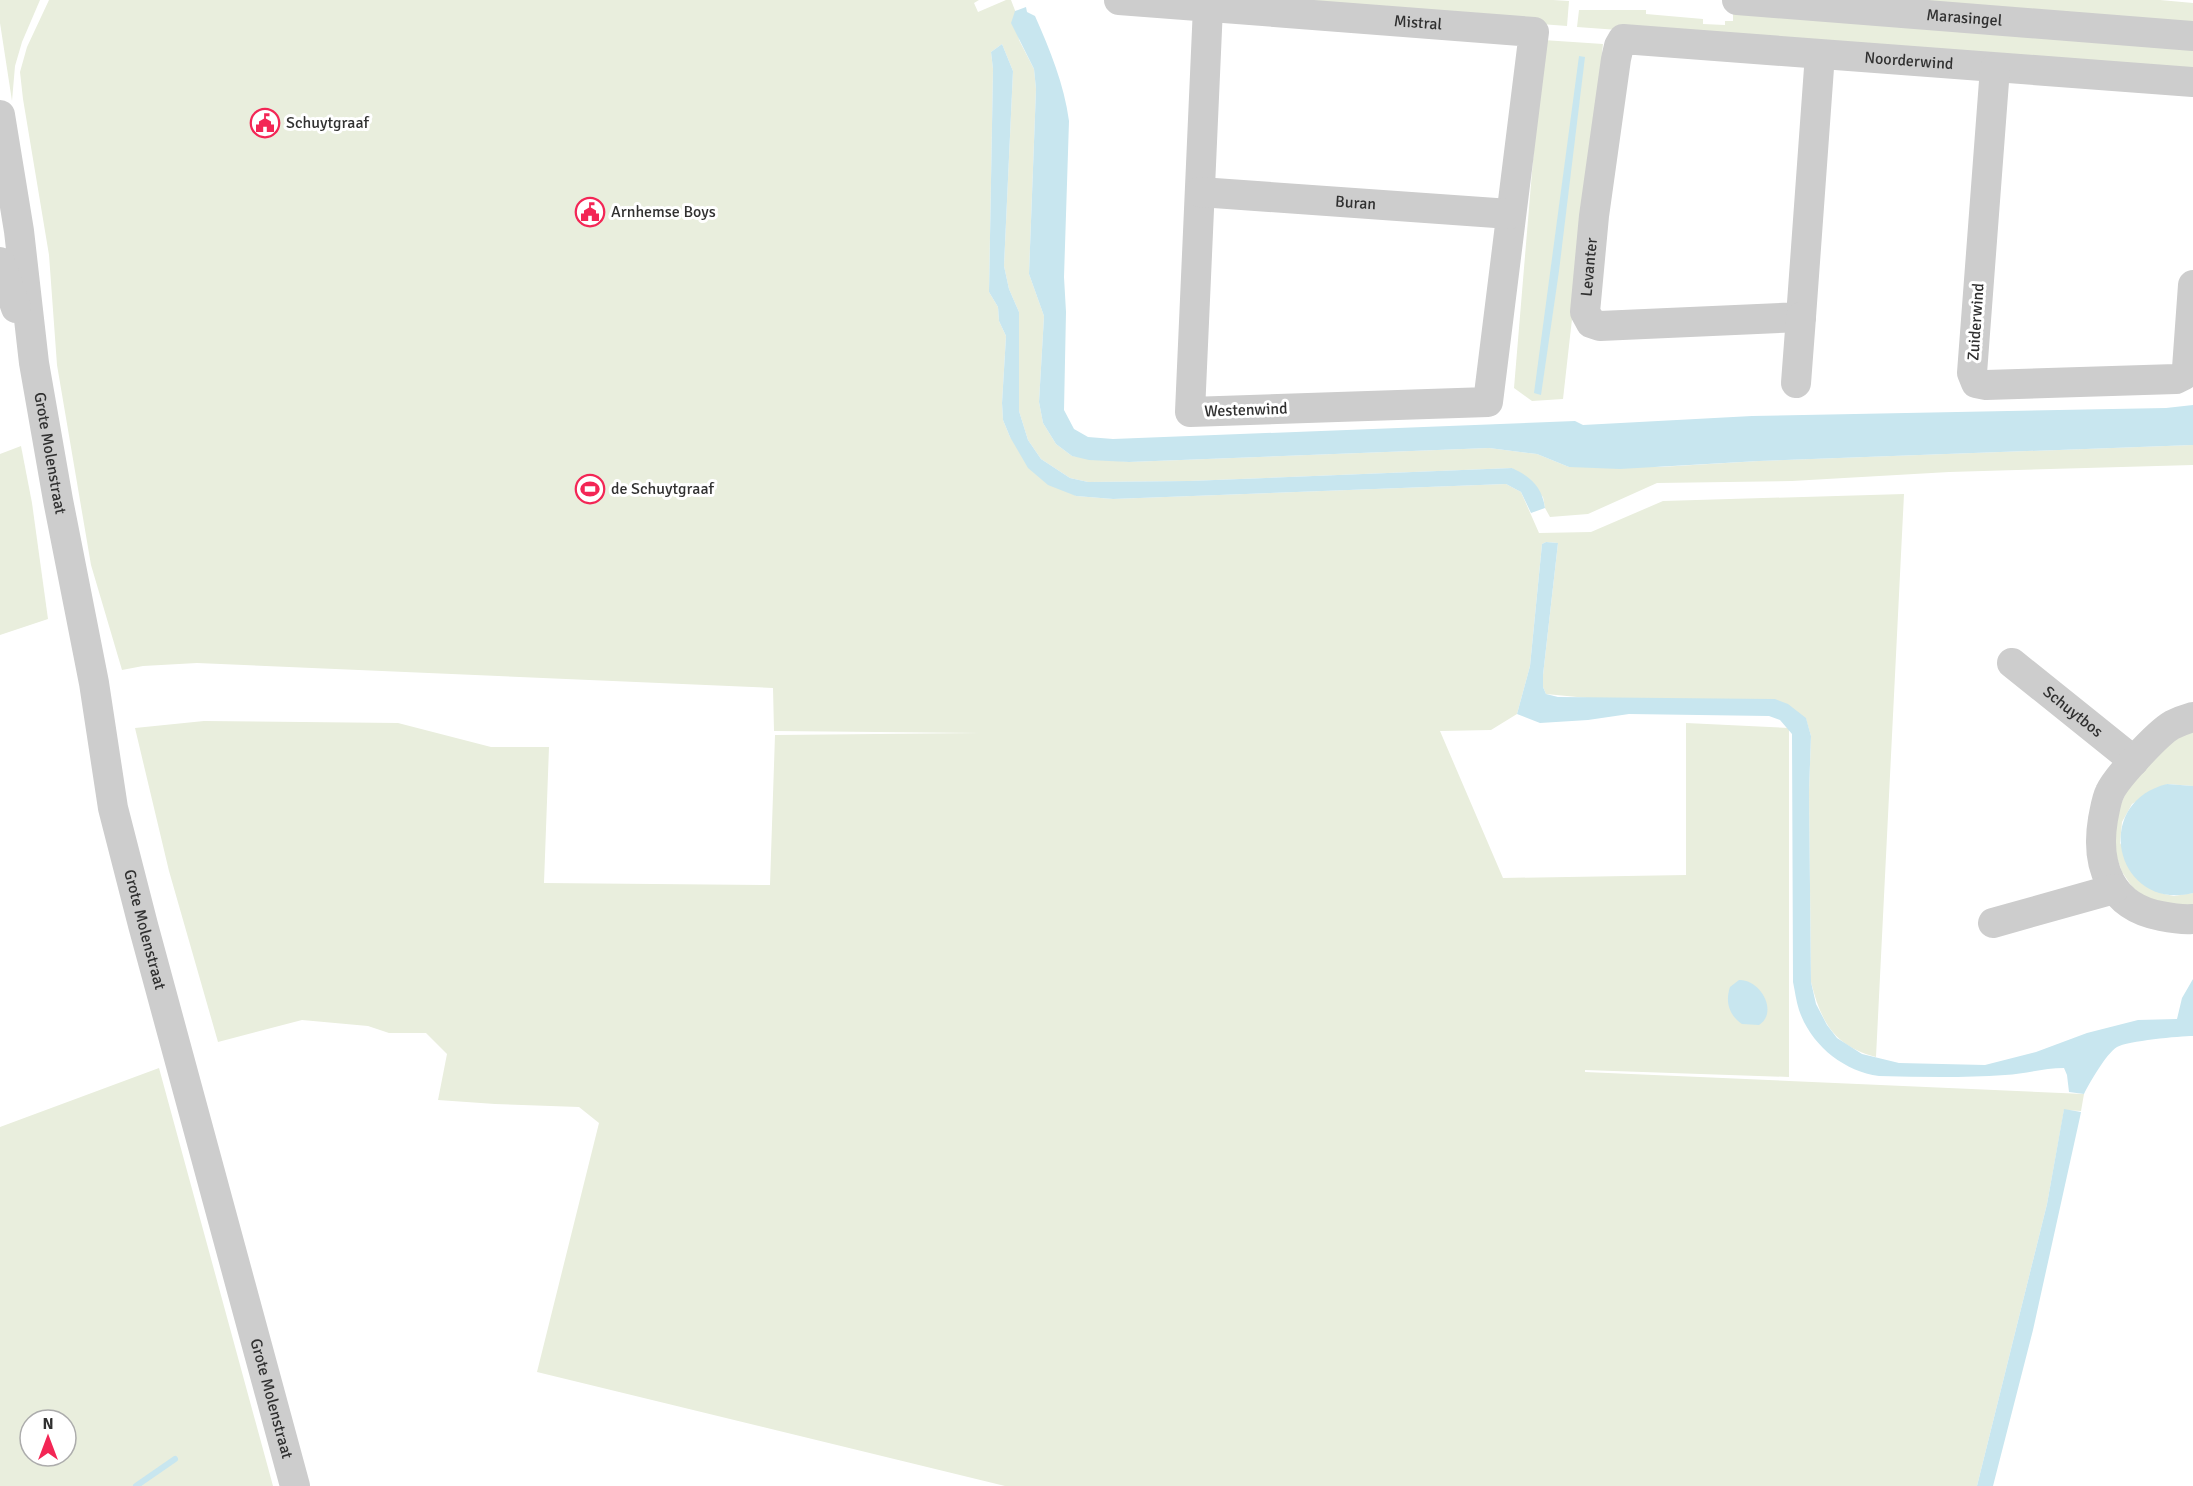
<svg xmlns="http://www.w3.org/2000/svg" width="2193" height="1486" font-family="Signika,sans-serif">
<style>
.green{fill:#e9eedd;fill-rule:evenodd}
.water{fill:#c8e6ef}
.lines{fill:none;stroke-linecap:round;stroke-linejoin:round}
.stream{stroke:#c8e6ef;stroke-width:6}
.minor{stroke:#cdcdcd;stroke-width:30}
.labels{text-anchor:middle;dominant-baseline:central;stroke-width:6;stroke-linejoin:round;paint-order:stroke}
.street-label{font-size:16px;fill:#303030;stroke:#fff}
.poi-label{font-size:16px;fill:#303030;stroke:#fff;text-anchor:start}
</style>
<rect width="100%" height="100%" fill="#fff"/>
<g class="green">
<polygon points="0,0 40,0 22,42 15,66 12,101 0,23"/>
<path d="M49,0H979L974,3L978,12L1006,0H1011L1016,13L1019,40L1034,69L1036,89L1029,274L1044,316L1039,402L1043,423L1056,444L1072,456L1129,462L1489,448L1537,454L1569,467H1660L1759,461L2193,445V465L1949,472L1792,481L1657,483L1588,514L1550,517L1545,508L1543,497L1512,468L1189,481L1088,482L1070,478L1041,459L1028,440L1019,411V312L1009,289L1004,266L1013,71L1002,44L991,52L993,69L989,292L998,307L999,321L1006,336L1002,403L1003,420L1010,437L1076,496L1113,499L1506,484L1521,492L1539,533L1591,532L1663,501L1904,494L1876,1057C1834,1046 1821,1022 1811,982L1809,792L1811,736L1806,719L1546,694L1543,687V675L1558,543L1546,542L1542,544L1530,666L1517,714L1491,730L1440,731L1503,878L1686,875V723L1789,728V1077L1585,1070V1072L2084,1094L2081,1111L2064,1110L2047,1204L1977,1486H1005L537,1372L599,1123L579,1107L495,1104L438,1100L447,1054L426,1033H389L368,1026L302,1020L218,1042L169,871L135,728L204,721L398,723L491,747H549L544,883L770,885L775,735L981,733L774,731L773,688L197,663L143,666L122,670L91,565L57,365L49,255L23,99L20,72L27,47Z"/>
<polygon points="1227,0 1553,0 1569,1 1567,26"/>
<polygon points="1879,0 2160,0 2193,3 2193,23"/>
<polygon points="1579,10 1646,10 1646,14 1703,19 1703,24 1725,25 1725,21 1733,21 1733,11 2193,47 2193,72 1577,27"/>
<polygon points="1543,40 1603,44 1563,399 1532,401 1514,388"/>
<polygon points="21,446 32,503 48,619 0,635 0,454"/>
<polygon points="2193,729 2193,786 2167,784 2132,804 2122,822 2120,843 2145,886 2164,894 2174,896 2193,893 2193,907 2155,904 2133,888 2122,872 2116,855 2114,833 2119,809 2129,785 2170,742"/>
<path d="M159,1068L273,1486H0V1127ZM30,1420H66V1456H30Z"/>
</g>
<g class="water">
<path d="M1026,7L1027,12L1035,16C1050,50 1064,84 1069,121L1064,277L1066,312L1064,410L1074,429L1088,437L1113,439L1575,421L1583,425L1752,416L2166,408L2193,405V445L1759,461L1620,469L1569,467L1537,454L1489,448L1129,462L1089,460L1072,456L1056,444L1043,423L1039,402L1044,316L1029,274L1036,89L1034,69L1011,23L1015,11Z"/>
<path d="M1002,44L1013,71L1004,266L1009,289L1019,312V411L1028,440L1041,459L1070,478L1088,482L1189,481L1512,468C1531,477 1542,487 1545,508L1531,513L1521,492L1506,484L1113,499L1076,496L1048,485L1028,468L1010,437L1003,420L1002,403L1006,336L999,321L998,307L989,292L993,69L991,52Z"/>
<polygon points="1579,56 1585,57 1559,271 1541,395 1534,393"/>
<path d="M1546,542L1558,543L1543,675V687L1546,694L1558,697L1775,699L1788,704L1806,718L1811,736L1809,792L1811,982L1816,1004L1827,1025L1837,1038L1862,1054L1899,1063L1985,1065L2036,1052L2087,1033L2138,1020L2177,1019L2182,998L2193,979V1036C2180,1036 2127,1041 2117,1047C2106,1054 2090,1082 2084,1094L2069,1092L2067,1075L2064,1068C2044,1068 2025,1074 2005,1075C1963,1078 1921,1077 1879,1076C1843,1071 1811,1045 1799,1010C1796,1001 1795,991 1793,982L1792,734L1780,720L1769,716L1629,714L1588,720L1540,723L1517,714L1530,666L1542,544Z"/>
<path d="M2167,784L2193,786V893C2116,912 2090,803 2167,784Z"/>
<path d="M1739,980C1760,979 1779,1012 1759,1025L1742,1024C1729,1015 1725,1002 1730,987Z"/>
<polygon points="2064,1109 2081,1112 2080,1117 2033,1330 1993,1486 1977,1486 2047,1204"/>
</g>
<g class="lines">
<polyline class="stream" points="136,1486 175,1459"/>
<g class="minor">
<path id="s1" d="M1119,0C1257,10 1395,21 1534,32L1488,402L1190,412L1208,7L1209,0"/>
<path id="s2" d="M1737,0L2193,36"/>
<path id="s3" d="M1820,54L1801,317L1600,326L1591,323L1585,312L1594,216L1616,59L1619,46L1623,39C1813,54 2003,68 2193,82"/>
<polyline points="1995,68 1972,373 1976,383 1986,385 2176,379 2184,375 2187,368 2193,285"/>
<path id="s4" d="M0,115L19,231L34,363L58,500L94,683L113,808L143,925L295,1486"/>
<path id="s5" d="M1200,192L1510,214"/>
<polyline points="0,262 16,308"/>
<polyline points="1796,383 1801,317"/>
<path id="s6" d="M2012,663L2134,761"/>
<path d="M2193,717C2186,719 2178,722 2172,725C2158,733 2116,778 2110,792C2106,800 2105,810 2103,819C2095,866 2111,907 2161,916C2171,918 2182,920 2193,919"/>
<polyline points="1993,923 2114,889"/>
</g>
</g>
<defs>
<g id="civic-ring" transform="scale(1.5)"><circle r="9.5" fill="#fff" stroke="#f32655" stroke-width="1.5"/><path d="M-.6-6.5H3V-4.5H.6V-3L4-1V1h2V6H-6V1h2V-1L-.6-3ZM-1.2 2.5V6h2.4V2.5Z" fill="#f32655"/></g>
<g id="stadium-ring" transform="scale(1.5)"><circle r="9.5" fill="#fff" stroke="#f32655" stroke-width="1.5"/><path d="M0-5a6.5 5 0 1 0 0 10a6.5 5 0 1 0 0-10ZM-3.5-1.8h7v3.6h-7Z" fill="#f32655"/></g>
</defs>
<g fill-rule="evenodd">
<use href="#civic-ring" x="265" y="123"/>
<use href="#civic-ring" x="590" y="212"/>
<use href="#stadium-ring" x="590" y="489"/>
</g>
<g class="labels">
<g class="street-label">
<text stroke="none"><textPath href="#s2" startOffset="228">Marasingel</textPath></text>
<text stroke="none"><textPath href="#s1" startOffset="300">Mistral</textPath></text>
<text stroke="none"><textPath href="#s3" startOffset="1050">Noorderwind</textPath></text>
<text stroke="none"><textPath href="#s5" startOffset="156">Buran</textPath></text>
<text stroke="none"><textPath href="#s3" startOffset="532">Levanter</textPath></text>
<text transform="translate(1976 322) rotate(-86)">Zuiderwind</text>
<text transform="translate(1246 410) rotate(-2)">Westenwind</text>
<text stroke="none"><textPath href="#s4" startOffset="342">Grote Molenstraat</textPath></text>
<text stroke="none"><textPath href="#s6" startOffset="78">Schuytbos</textPath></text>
<text stroke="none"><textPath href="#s4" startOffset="828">Grote Molenstraat</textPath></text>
<text stroke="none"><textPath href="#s4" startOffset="1314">Grote Molenstraat</textPath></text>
</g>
<g class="poi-label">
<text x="286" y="123">Schuytgraaf</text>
<text x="611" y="212">Arnhemse Boys</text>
<text x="611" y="489">de Schuytgraaf</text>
</g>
</g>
<g transform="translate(48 1438)"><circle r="28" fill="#ffffff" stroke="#acacac" stroke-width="1.5"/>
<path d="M0-4.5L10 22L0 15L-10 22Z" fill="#f32655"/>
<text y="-9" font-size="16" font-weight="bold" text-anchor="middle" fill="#303030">N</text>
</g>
</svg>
